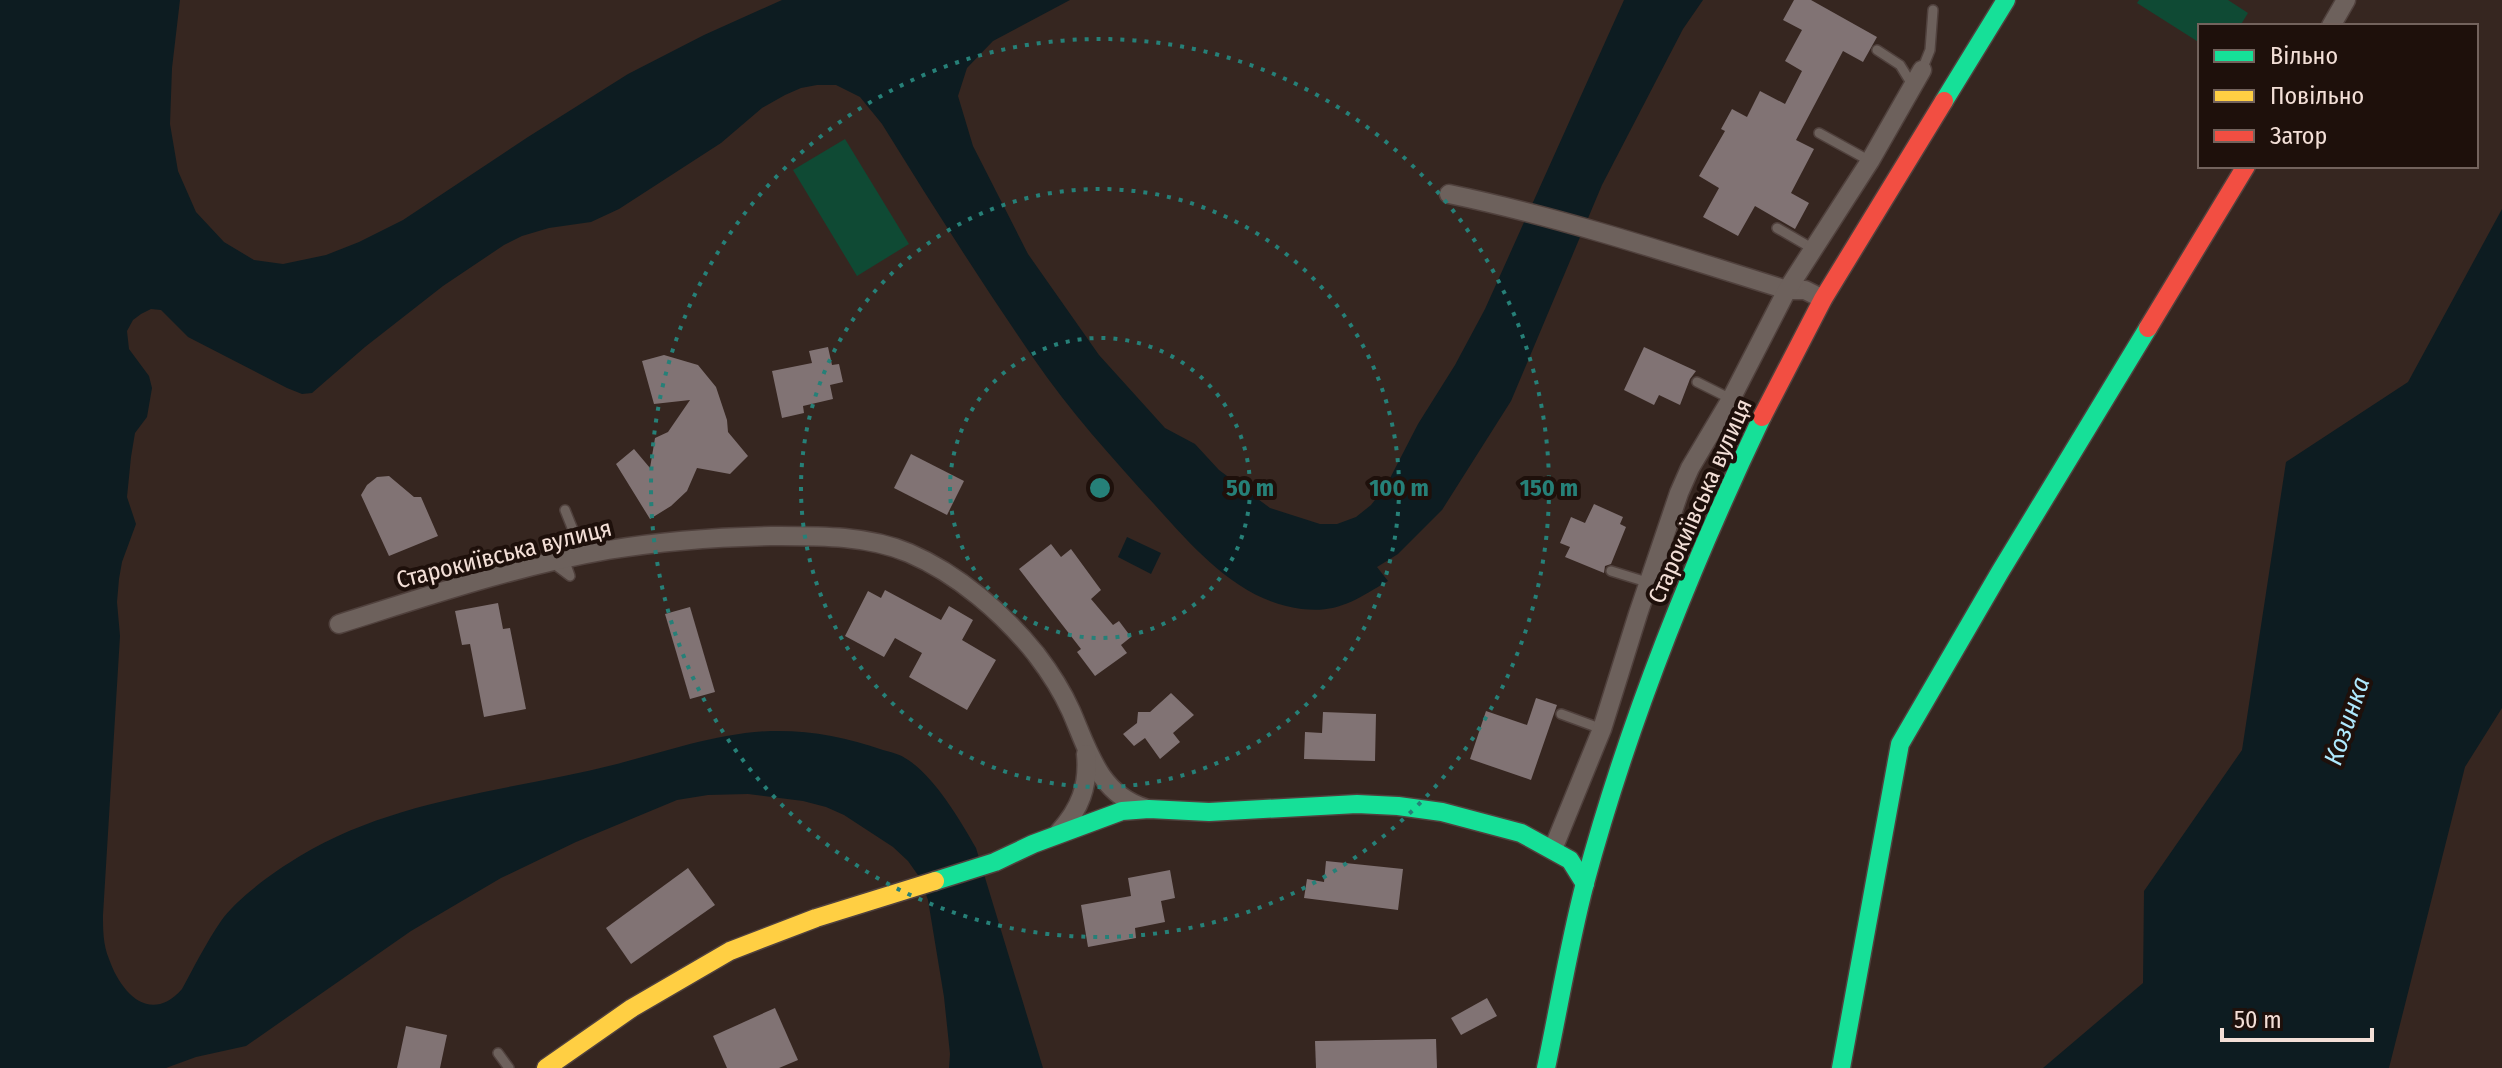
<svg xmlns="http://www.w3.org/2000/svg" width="2502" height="1068" font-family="'Fira Sans Condensed',sans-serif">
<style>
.green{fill:#0f4a34}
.water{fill:#0d1c21}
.building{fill:#817374}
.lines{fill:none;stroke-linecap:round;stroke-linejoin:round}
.lane-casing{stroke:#50413d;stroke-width:12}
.street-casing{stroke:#50413d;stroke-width:21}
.fast-casing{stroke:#50413d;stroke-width:21}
.slow-casing{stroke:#50413d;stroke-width:21}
.jam-casing{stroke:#50413d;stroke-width:21}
.lane{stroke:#6d615c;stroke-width:9}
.street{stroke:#6d615c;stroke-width:18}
.fast{stroke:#16e098;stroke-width:18}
.slow{stroke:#ffcf43;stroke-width:18}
.jam{stroke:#f24e42;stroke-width:18}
.ring{fill:none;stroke:#268078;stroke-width:4;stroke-dasharray:4 8}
.labels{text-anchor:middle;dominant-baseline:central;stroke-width:8;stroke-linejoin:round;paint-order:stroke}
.street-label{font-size:24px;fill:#f3dfd7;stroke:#1e100b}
.water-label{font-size:26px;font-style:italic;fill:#afe9fe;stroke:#1e100b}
.centre{fill:#268078;stroke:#1e100b;stroke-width:4}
.ring-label{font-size:24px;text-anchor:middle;font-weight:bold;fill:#268078;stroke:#1e100b;stroke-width:8;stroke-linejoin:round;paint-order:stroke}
</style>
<rect width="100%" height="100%" fill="#362620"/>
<g class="green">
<polygon points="2139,0 2228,0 2248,13 2240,26 2200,26 2200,43 2137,3"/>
<polygon points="845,139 909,244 857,276 793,170"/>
</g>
<g class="water">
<path d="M0,0H180L172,68L170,124L178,171L196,212L224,242L254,260L283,264L326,255L359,242L403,220L528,137L628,74L704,35L782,0H1070L993,41L967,68L958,96L973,146L1028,254L1099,355L1165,428L1195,444L1219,470L1270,508L1320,524H1337L1356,517L1371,505L1386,486L1418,424L1455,365L1485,309L1624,0H1703L1683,29L1602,185L1511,401L1442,510L1398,554L1377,567L1388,581C1351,603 1332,617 1286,606C1232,593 1190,544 1154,504C1112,458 1069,410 1034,359C981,282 931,203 882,124L860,97L836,85H817L801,88L785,95L762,108L721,143L619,209L591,222L549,228L522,236L504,245L443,286L365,347L312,393L302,394L287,388L188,337L161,310L151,309L141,314L133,320L127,331L129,349L149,376L152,388L147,417L135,433L131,457L127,497L136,524L122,562L119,579L117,602L120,636L103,915C103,930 103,944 109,959C121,993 150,1025 182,989C194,967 206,943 221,921C237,898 275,871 300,856C396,798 510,791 617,764C668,751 718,733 771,731C810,730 846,737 883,750C890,752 899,754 905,758C933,774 960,820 976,848L1043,1068H949L950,1054L944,997L928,900L920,878L908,861L893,847L844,815L826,807L803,801L748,794L708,795L677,800L576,842L501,878L411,931L246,1046L196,1057L166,1068H0Z"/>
<polygon points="2502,209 2502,708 2465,767 2389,1068 2043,1068 2143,983 2144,891 2242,750 2286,462 2408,382"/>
<polygon points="1127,537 1161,553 1151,574 1118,557"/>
</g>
<g class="building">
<polygon points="1794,0 1811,0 1877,37 1863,62 1843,51 1796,140 1814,149 1791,193 1809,203 1795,229 1755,206 1738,236 1703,217 1719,188 1699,176 1725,131 1721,129 1732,109 1747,117 1760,91 1785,104 1802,71 1785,61 1802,30 1783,20"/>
<polygon points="828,347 832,365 839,364 843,382 830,385 833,399 803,406 804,413 782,418 772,371 812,363 809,351"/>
<polygon points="1644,347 1696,371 1690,379 1680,405 1659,395 1654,405 1624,390"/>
<polygon points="664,355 698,365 716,387 727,420 728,432 748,456 730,474 697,468 687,491 671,506 650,519 616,464 634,449 650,468 655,438 668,432 690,400 654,404 642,361"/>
<polygon points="911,454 964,481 947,515 894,488"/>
<polygon points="389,476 414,497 421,497 438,536 389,556 361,495 367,485 377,477"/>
<polygon points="1594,504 1623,517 1620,524 1626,527 1611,564 1605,566 1604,573 1565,557 1570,547 1560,543 1571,517 1585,523"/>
<polygon points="1051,544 1061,557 1071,549 1101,590 1091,599 1113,625 1119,621 1131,637 1121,645 1127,653 1095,676 1077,652 1081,649 1019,569"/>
<polygon points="885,590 941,620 949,606 973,620 962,640 996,660 967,710 909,677 922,653 895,638 884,657 845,636 868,591 881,598"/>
<polygon points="498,603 503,629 510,628 526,709 484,717 470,644 462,645 455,611"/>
<polygon points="690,607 715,692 690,699 665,614"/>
<polygon points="1171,693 1194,715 1173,733 1180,742 1160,759 1145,738 1134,746 1123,734 1137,723 1138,712 1150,712"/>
<polygon points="1536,698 1557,705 1531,780 1470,759 1486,711 1527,725"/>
<polygon points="1323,712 1376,714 1375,761 1304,759 1305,732 1322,733"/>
<polygon points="1326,861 1403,869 1398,910 1304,898 1307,879 1324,882"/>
<polygon points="688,868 715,905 631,964 606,928"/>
<polygon points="1170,870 1175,898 1161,901 1165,922 1135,928 1136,938 1088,947 1081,905 1131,896 1128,878"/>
<polygon points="1487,998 1497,1016 1461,1035 1451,1018"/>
<polygon points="775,1008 798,1060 779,1068 727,1068 713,1036"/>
<polygon points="406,1026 447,1035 440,1068 397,1068"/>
<polygon points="1436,1039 1437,1068 1316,1068 1315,1041"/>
</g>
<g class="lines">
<g class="lane-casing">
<g id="lane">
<polyline points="1877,50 1900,65 1913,86"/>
<polyline points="1922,70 1930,50 1933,10"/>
<polyline points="1819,133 1870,161"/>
<polyline points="1777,228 1815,250"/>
<polyline points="1697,382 1731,399"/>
<polyline points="565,510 583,555"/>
<polyline points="558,567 570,576 564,559"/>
<polyline points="1611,571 1650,583"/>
<polyline points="1561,714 1602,729"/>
<polyline points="498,1053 509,1068"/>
</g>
</g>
<g class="street-casing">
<g id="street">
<polyline points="2331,26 2346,0"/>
<path d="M1449,194C1564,218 1675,255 1787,290H1805L1823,299"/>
<path d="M339,624C428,596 516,566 608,550C662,541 717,537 771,536C817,536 866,535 909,553C958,574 1003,613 1036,654C1049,671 1062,691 1071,711C1088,750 1099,794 1145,808"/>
<path d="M1059,832C1080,809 1089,786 1086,754"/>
<polyline points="1553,849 1602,729 1638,614 1679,493 1690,468 1731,399 1787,290 1870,161 1922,70"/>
</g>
</g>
<g class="fast-casing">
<g id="fast">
<polyline points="1944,101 2006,0"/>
<polyline points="935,881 995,862 1033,844 1122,811 1149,809 1209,812 1357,804 1398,806 1442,812 1521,833 1570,860 1585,884"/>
<path d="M1546,1068C1559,1007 1569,944 1585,883C1628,723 1691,566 1762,417"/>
<polyline points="1841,1068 1900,744 2000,572 2148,328"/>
</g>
</g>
<g class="slow-casing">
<polyline id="slow" points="546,1068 632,1008 730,951 816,918 935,881"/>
</g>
<g class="jam-casing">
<g id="jam">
<polyline points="2148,328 2246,166"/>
<polyline points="1762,417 1823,299 1944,101"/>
</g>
</g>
<use href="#lane" class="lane"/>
<use href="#street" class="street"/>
<use href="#fast" class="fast"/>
<use href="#slow" class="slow"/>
<use href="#jam" class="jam"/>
</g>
<g class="ring">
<circle cx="1100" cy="488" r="150"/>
<circle cx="1100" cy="488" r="299"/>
<circle cx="1100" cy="488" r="449"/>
</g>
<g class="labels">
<g class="street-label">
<text transform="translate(1700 501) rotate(-66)">Старокиївська вулиця</text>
<text transform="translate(504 554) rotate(-14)">Старокиївська вулиця</text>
</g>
<g class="water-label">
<text transform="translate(2347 721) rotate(-71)">Козинка</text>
</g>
</g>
<circle cx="1100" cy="488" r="12" class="centre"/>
<g class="ring-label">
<text x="1250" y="496">50 m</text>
<text x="1399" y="496">100 m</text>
<text x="1549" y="496">150 m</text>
</g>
<rect x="2198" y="24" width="280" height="144" fill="#1e100b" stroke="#73635d" stroke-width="2"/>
<rect x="2214" y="50" width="40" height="12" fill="#16e098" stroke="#73635d" stroke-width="2"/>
<text x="2270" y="64" font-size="24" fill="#f3dfd7">Вільно</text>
<rect x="2214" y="90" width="40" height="12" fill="#ffcf43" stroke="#73635d" stroke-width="2"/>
<text x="2270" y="104" font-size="24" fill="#f3dfd7">Повільно</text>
<rect x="2214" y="130" width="40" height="12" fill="#f24e42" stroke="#73635d" stroke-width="2"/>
<text x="2270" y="144" font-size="24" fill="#f3dfd7">Затор</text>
<path d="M2222 1028v12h150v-12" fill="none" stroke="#f3dfd7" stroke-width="4"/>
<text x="2234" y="1028" font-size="24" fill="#f3dfd7" stroke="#1e100b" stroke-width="6" paint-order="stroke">50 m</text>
</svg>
